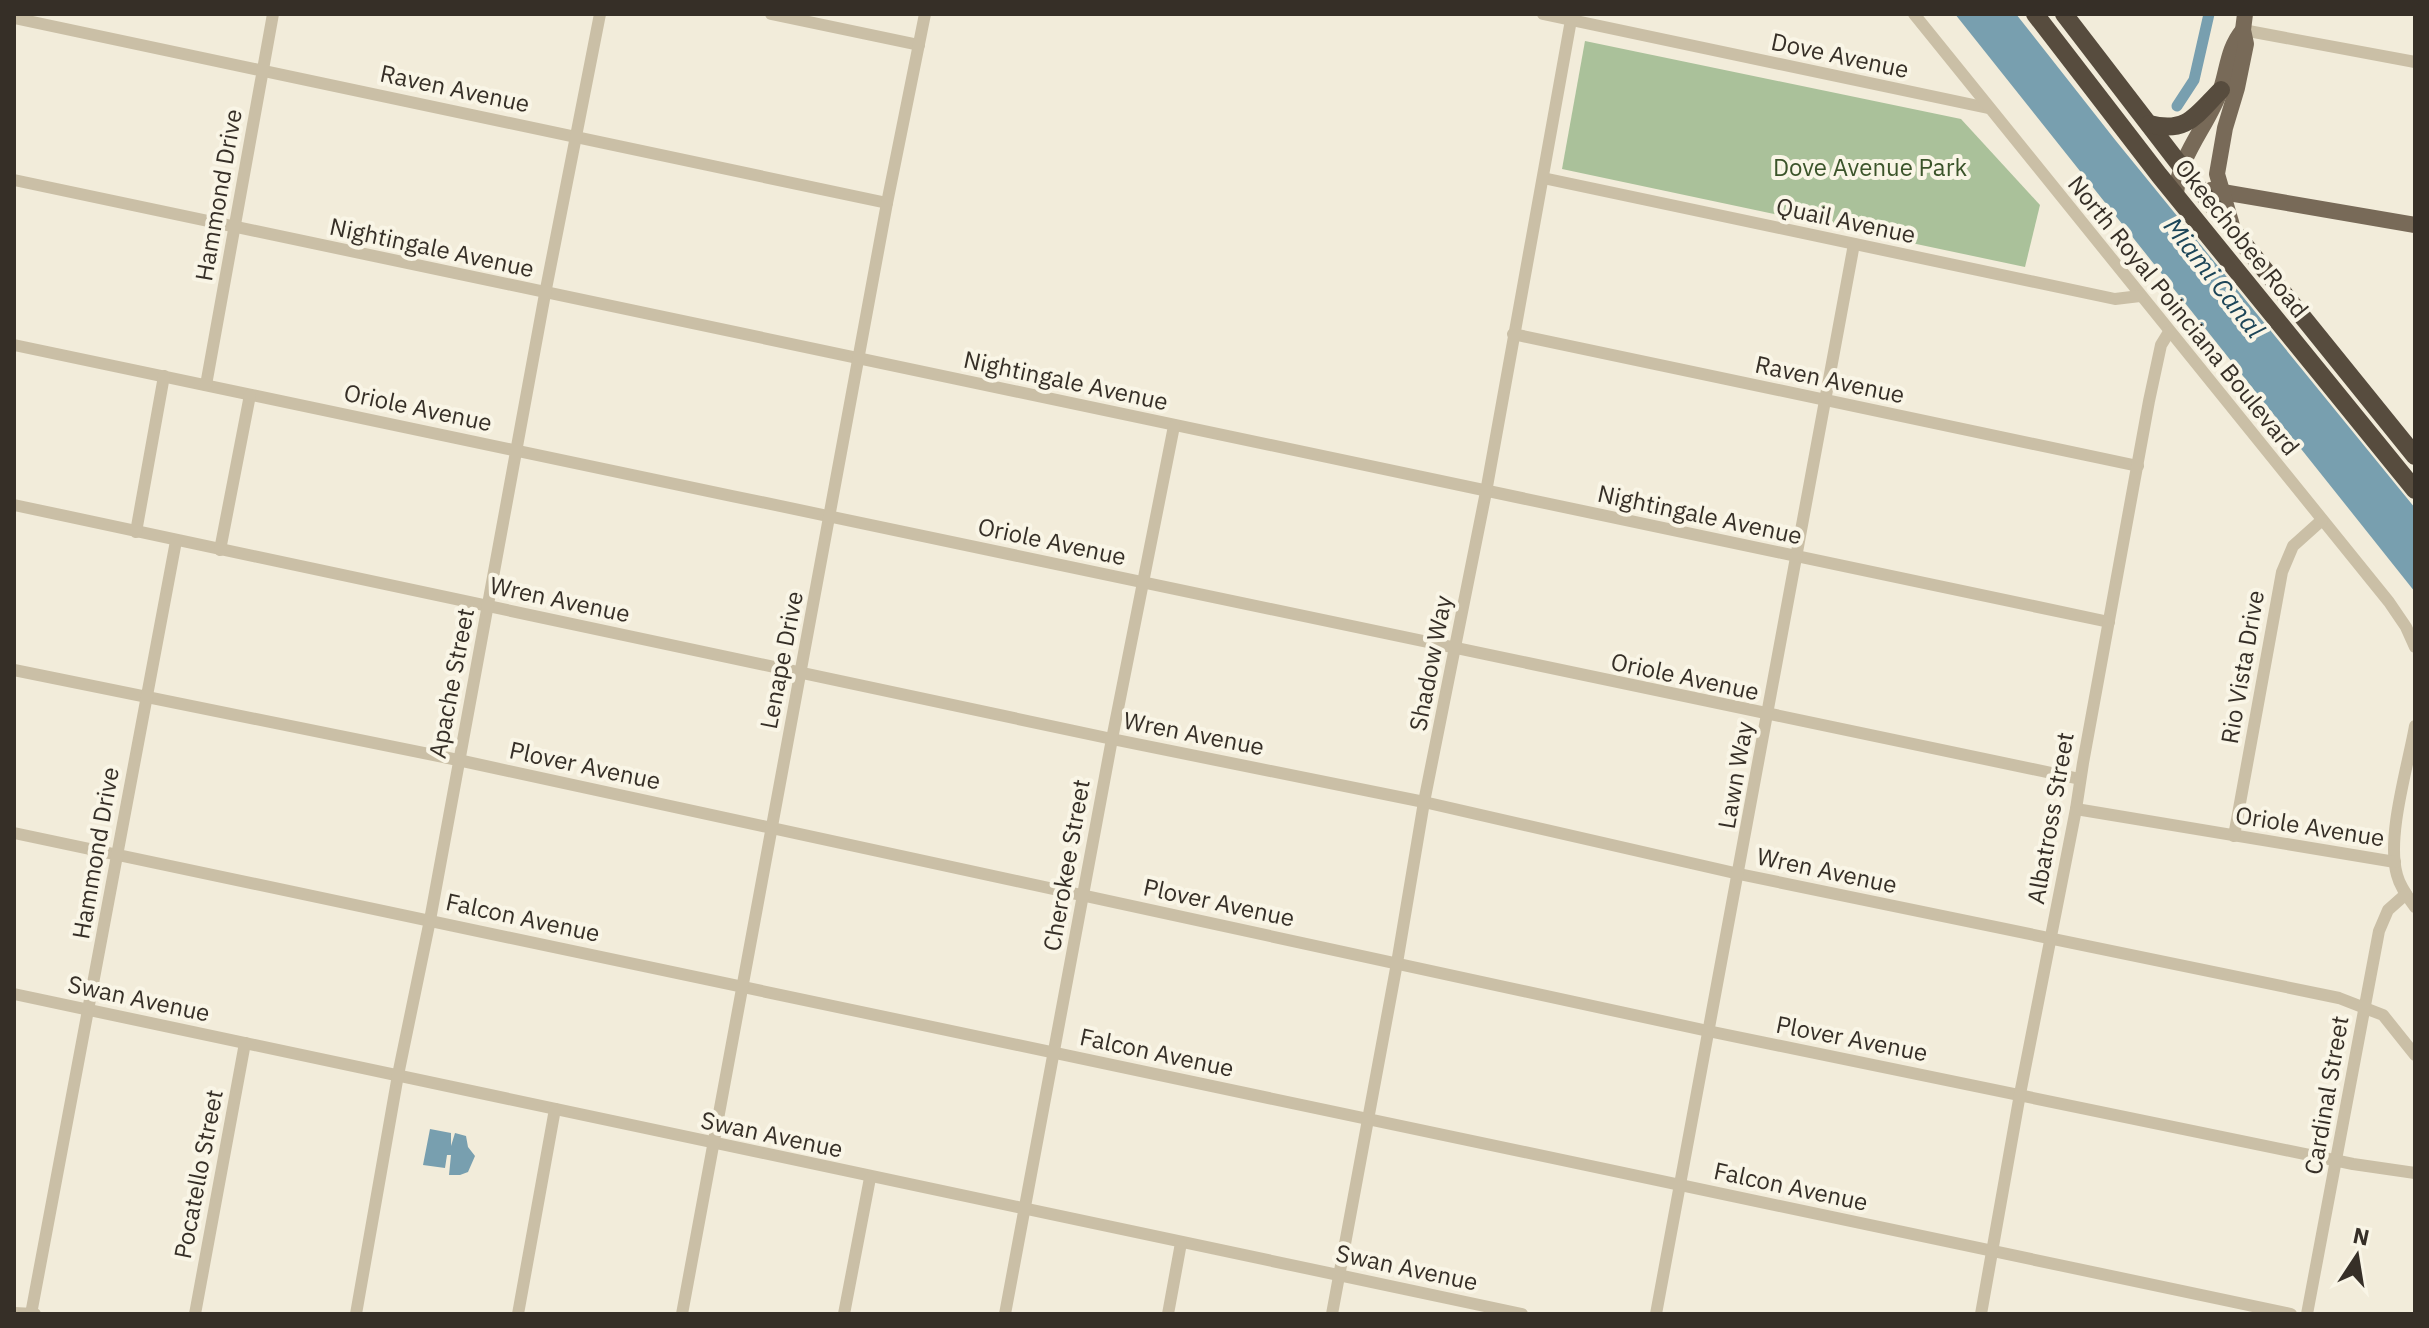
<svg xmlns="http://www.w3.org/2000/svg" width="2429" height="1328" font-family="'IBM Plex Sans',sans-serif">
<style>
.green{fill:#aac19a}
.water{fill:#789faf}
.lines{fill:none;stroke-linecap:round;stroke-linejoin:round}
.canal{stroke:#789faf;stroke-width:11}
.minor{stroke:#cabfa6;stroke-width:12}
.major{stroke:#786a58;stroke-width:16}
.highway{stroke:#574c3e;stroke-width:18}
.labels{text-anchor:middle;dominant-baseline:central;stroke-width:8;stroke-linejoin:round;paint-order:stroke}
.street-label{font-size:24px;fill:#362f27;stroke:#f9f5e6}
.park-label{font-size:24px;fill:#3b542a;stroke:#f9f5e6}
.water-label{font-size:26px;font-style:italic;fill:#1c4558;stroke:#f9f5e6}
</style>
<rect width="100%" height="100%" fill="#f2ecda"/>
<polygon class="green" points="1585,41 1961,119 2040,205 2025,267 1562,169"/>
<g class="water">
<polygon points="1955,14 2016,14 2116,141 2415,508 2415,592"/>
<polygon points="430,1129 451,1133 451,1146 455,1133 466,1136 468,1147 475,1156 468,1172 460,1175 449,1175 451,1155 447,1155 445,1168 423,1165"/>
</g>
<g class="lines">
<polyline class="canal" points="2177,106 2194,80 2209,14"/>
<g class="minor">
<polyline points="771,14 919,45"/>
<polyline points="1543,14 1988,108"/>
<polyline points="1914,14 2389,602 2406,627 2415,647"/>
<polyline points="14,18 887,203"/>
<polyline points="2243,30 2415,62"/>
<polyline points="1543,178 2115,299 2140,296"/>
<polyline points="14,180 2109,622"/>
<polyline points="1513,334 2138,466"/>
<path d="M14,345C703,488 1391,638 2080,779"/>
<polyline points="206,385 273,14"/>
<polyline points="14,505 1112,739 1424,802 1739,874 2339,998 2383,1015 2415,1055"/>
<polyline points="136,532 164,376"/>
<polyline points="220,550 250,395"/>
<polyline points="14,670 458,760 1708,1031 2353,1164 2415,1173"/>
<path d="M2415,726C2408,766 2386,837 2397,875C2400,887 2408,897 2415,907"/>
<polyline points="2076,809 2395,862"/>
<polyline points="14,833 2291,1314"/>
<polyline points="2234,836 2282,572 2293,546 2322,520"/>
<polyline points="14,994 1522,1314"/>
<polyline points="14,1313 35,1314"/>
<polyline points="31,1314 176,541"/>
<polyline points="195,1314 245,1043"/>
<polyline points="356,1314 398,1075 430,920 545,294 600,14"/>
<polyline points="518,1314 555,1109"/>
<polyline points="682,1314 887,203 925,14"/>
<polyline points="844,1314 870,1178"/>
<polyline points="1005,1314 1112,739 1174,426"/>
<polyline points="1168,1314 1181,1243"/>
<polyline points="1332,1314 1397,963 1424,802 1486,492 1571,20"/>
<polyline points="1656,1314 1854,244"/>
<polyline points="1981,1314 2020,1094 2076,809 2083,763 2149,401 2161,345 2169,332"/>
<polyline points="2307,1314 2379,931 2388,910 2406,894"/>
</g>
<g class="major">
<polyline points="2211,190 2415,225"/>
<path d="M2176,194C2179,154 2208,126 2221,89C2228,67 2228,48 2243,30"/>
<polyline points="2233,229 2217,174 2225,128 2237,88 2246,44 2243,30 2245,14"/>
</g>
<g class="highway">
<polyline points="2035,14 2159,175 2415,490"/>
<polyline points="2064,14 2180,165 2415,456"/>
<path d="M2149,124C2187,134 2196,115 2221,90"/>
</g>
</g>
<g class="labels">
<g class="street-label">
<text transform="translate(1840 55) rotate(12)">Dove Avenue</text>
<text transform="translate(455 88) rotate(12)">Raven Avenue</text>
<text transform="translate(218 195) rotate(-80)">Hammond Drive</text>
<text transform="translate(1846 220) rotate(12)">Quail Avenue</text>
<text transform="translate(2242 238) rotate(51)">Okeechobee Road</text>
<text transform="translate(432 247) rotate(12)">Nightingale Avenue</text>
<text transform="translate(2184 315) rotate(51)">North Royal Poinciana Boulevard</text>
<text transform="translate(1830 379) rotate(12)">Raven Avenue</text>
<text transform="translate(1066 380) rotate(12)">Nightingale Avenue</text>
<text transform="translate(418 407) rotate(12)">Oriole Avenue</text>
<text transform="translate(1700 514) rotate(12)">Nightingale Avenue</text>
<text transform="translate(1052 541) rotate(12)">Oriole Avenue</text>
<text transform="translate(560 599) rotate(12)">Wren Avenue</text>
<text transform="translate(781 660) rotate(-79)">Lenape Drive</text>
<text transform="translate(1430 663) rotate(-79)">Shadow Way</text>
<text transform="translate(2242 667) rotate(-80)">Rio Vista Drive</text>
<text transform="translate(1685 676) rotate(12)">Oriole Avenue</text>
<text transform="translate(451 683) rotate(-79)">Apache Street</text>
<text transform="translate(1194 733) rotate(11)">Wren Avenue</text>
<text transform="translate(585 765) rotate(12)">Plover Avenue</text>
<text transform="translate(1735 775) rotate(-80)">Lawn Way</text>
<text transform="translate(2050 818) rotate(-80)">Albatross Street</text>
<text transform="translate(2310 826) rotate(9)">Oriole Avenue</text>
<text transform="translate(95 853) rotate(-80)">Hammond Drive</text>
<text transform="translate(1066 865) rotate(-80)">Cherokee Street</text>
<text transform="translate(1827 870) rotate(12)">Wren Avenue</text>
<text transform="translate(1219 902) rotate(12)">Plover Avenue</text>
<text transform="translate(523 917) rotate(12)">Falcon Avenue</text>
<text transform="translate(139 998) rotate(12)">Swan Avenue</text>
<text transform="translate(1852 1038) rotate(11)">Plover Avenue</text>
<text transform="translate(1157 1052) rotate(12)">Falcon Avenue</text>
<text transform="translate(2326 1095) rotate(-80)">Cardinal Street</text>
<text transform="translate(772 1134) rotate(12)">Swan Avenue</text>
<text transform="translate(198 1174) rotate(-79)">Pocatello Street</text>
<text transform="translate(1791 1186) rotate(12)">Falcon Avenue</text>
<text transform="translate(1407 1267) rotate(12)">Swan Avenue</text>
</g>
<g class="park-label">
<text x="1870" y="167">Dove Avenue Park</text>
</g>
<g class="water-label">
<text transform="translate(2215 277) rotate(52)">Miami Canal</text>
</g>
</g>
<rect width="2429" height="1328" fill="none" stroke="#362f27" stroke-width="32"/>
<g transform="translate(2357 1256) rotate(12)" stroke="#f9f5e6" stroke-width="6" paint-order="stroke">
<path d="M0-6L14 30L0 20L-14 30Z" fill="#362f27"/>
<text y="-12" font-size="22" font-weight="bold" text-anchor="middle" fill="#362f27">N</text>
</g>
</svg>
